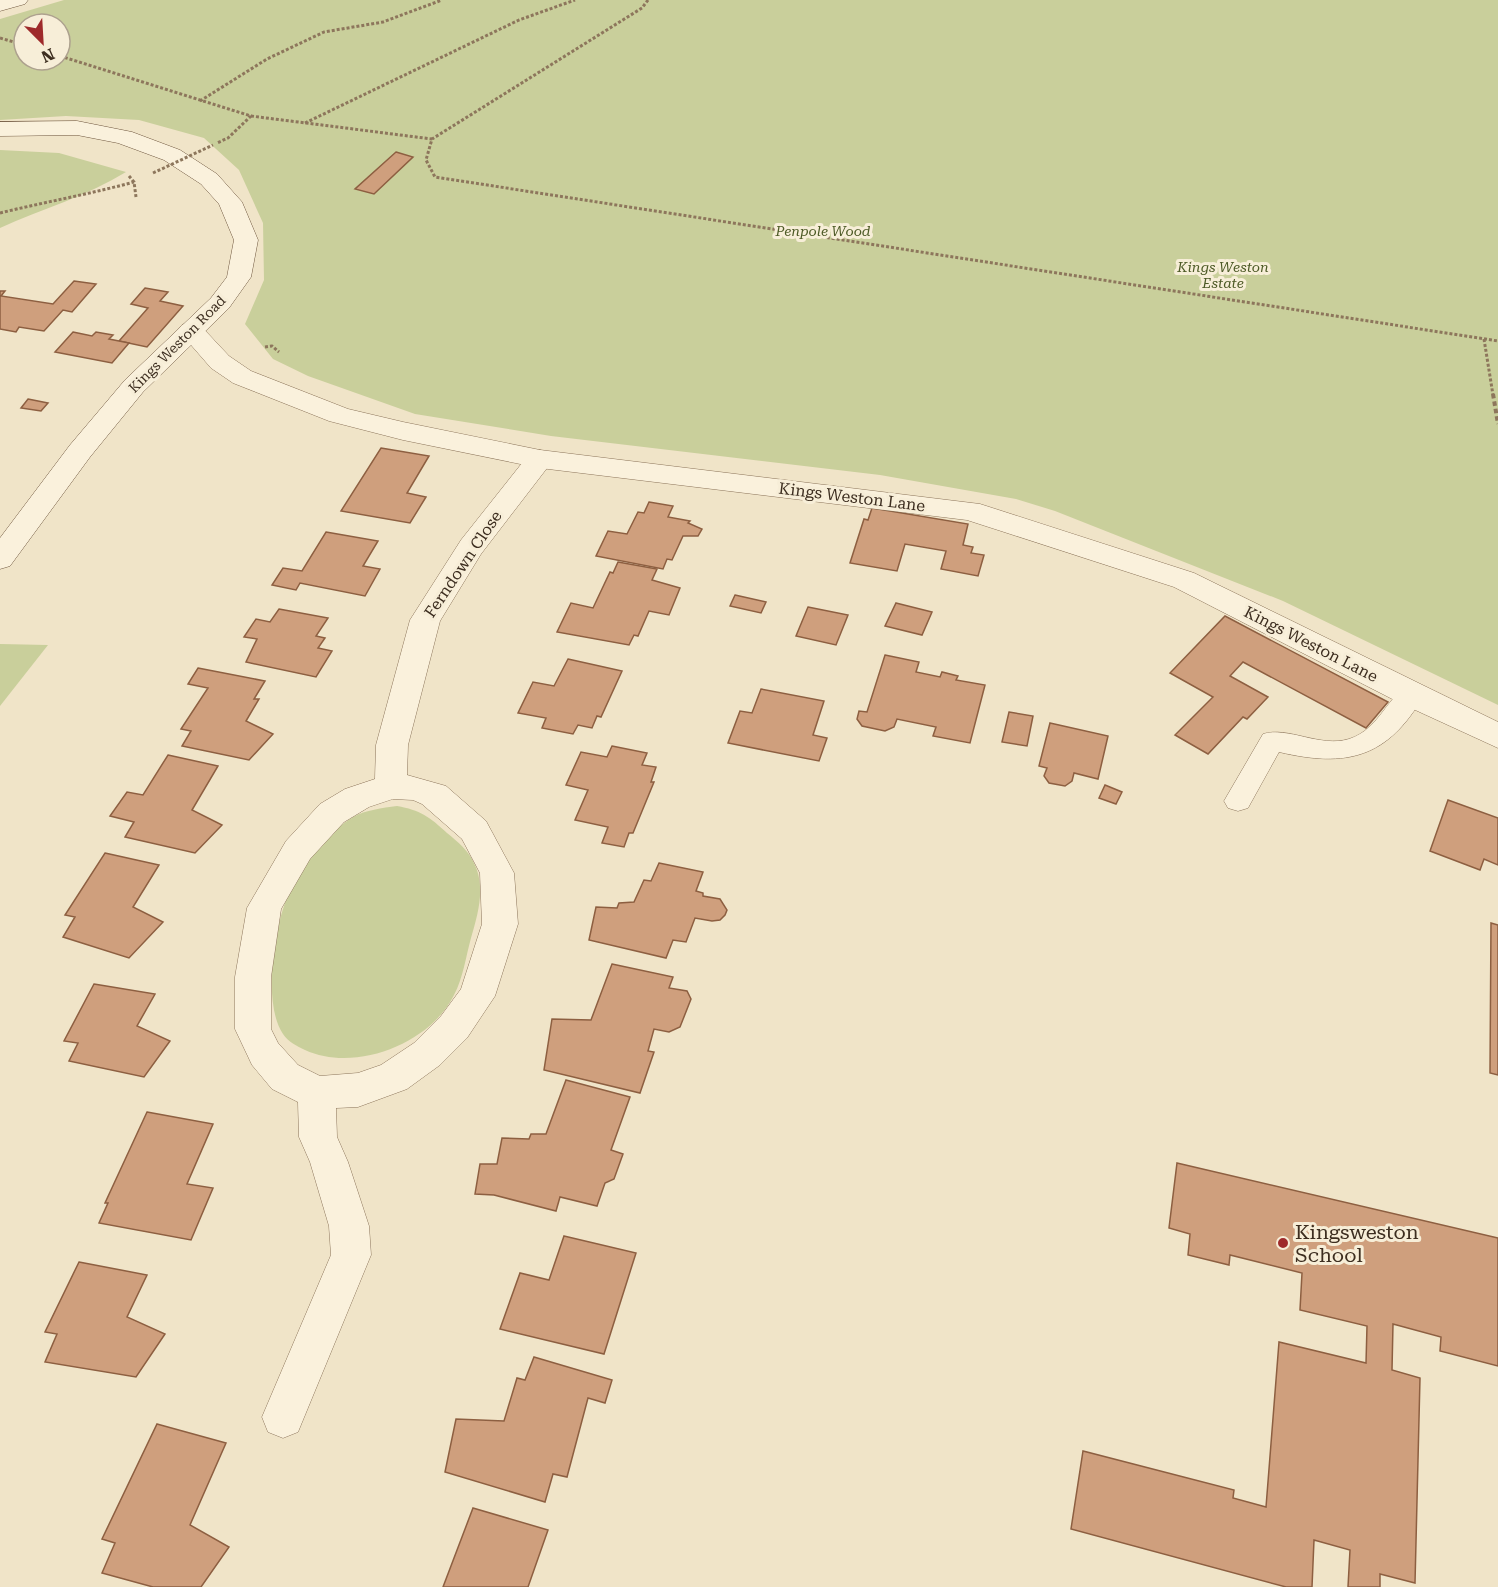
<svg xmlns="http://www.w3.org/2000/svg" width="1498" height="1587" font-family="'Roboto Serif',serif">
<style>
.green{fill:#c9cf9b;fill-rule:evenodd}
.building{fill:#cf9f7d;stroke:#8d5f41;stroke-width:1.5}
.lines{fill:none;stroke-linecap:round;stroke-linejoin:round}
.service-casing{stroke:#8d765c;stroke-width:1}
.minor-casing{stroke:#8d765c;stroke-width:1}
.tertiary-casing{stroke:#8d765c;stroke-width:1}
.secondary-casing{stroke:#6f573f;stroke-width:1}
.path-far1{stroke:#8d765c;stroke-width:3;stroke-dasharray:3 2;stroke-linecap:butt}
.path{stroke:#8d765c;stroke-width:4;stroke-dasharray:4.5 3;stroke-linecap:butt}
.service{fill:#faf1dc;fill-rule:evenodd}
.minor{fill:#faf1dc;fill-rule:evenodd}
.tertiary{fill:#faf1dc;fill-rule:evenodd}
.secondary{fill:#faf1dc;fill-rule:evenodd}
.path-bridge{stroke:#8d765c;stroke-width:3;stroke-dasharray:3 2;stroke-linecap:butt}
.poi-dot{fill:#9e2a2b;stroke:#f7eed8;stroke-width:2}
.labels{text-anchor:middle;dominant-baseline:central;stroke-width:6;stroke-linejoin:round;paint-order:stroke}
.far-park-label{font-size:14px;font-style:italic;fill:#4d5a26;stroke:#f7eed8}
.far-street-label{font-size:14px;fill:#3d2e20;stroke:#f7eed8}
.street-label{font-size:16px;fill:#3d2e20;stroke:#f7eed8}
.near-poi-label{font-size:20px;fill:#3d2e20;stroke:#f7eed8;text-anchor:start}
</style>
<rect width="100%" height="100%" fill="#f0e4c8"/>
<g class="green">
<path d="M64,0H1498V705L1283,601L1055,511L1016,499L880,475L551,436L415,414L308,376L273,359L245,324L264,280L263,223L239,170L204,138L139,120L66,116L0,120V19ZM24,24H60V60H24Z"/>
<path d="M0,150L59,153L126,172C87,196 42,209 0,228Z"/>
<polygon points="0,644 48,645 0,706"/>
<path d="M397,806C420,810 430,817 447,833C458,842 468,850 474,863C486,887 478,914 471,938C466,956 463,978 454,995C430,1044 355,1073 305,1050C297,1046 288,1042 283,1034C262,1003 274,926 289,893C300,868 329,831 353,817C366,810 382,808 397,806Z"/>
</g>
<g class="building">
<polygon points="396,152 413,157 374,194 355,189"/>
<polygon points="74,281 96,284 72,312 63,310 44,331 19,327 16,332 0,329 0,291 5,291 1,296 53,304"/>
<polygon points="145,288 168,292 160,301 183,306 147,347 119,341 148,308 131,304"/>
<polygon points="73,332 92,336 96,332 113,335 109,339 129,343 112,363 55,352"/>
<polygon points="28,399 48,403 41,411 21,408"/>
<polygon points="381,448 429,456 407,493 426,497 410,523 341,511"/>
<polygon points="649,502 673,506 668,517 690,521 688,523 702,529 698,536 683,536 672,560 667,559 663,569 596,556 608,531 627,534 638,512 644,513"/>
<polygon points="872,508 968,524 963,545 973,547 971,553 984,555 978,576 941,569 946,551 905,544 897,571 850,563 864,519 868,520"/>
<polygon points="326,532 378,541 363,566 380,569 365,596 300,583 296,590 272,585 283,568 302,571"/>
<polygon points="618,562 657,569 652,580 680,588 669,615 649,611 638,636 634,635 629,645 557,632 571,603 593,608 610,572 613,573"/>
<polygon points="735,595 766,602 761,613 730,606"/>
<polygon points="896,603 932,612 922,635 885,626"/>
<polygon points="808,607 848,615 836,645 796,636"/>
<polygon points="279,609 328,618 316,636 325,638 318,648 332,651 316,677 246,662 257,639 244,637 256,619 270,622"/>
<polygon points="1225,616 1388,702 1366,728 1243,662 1230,676 1268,697 1247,719 1243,717 1208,754 1175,735 1213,697 1170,673"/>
<polygon points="885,655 919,662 916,672 940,677 942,672 958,676 956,680 985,685 970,743 933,736 936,727 897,719 894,727 885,731 862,726 857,719 859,711 867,712"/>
<polygon points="568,659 622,671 601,717 597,716 592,728 578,725 573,734 542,728 546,718 518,713 533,682 554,686"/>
<polygon points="198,668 265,681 254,699 259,699 246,721 273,734 249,760 182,746 191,731 181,729 208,688 188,684"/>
<polygon points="761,689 824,701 813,735 827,738 819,761 728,743 740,711 752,713"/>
<polygon points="1009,712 1033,716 1027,746 1002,742"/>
<polygon points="1050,723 1108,736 1098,779 1074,773 1072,781 1065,786 1049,783 1044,776 1047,768 1039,766"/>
<polygon points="612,746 647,753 642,765 656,767 651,782 654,782 633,833 629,833 624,847 602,843 608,827 575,820 588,790 566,785 581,752 607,757"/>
<polygon points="168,755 218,766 192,810 222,825 195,853 125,837 134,822 110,816 127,792 143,795"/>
<polygon points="1105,785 1122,792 1116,804 1099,798"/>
<polygon points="1448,800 1498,818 1498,865 1484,859 1480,870 1430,851"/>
<polygon points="105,853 159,865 133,907 163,922 129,958 63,937 75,917 65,915"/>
<polygon points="659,863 703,872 696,891 703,893 703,896 720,899 727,910 725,915 720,920 712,921 695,918 686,942 673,940 666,958 589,940 596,907 617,908 619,903 634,902 644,880 651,881"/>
<polygon points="1491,923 1498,925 1498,1075 1490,1073"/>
<polygon points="612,964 673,977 669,988 687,991 691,999 680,1027 669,1032 654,1029 648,1051 654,1052 640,1093 544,1070 552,1019 591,1020"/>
<polygon points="94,984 155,994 137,1026 170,1041 144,1077 69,1061 78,1043 64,1041"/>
<polygon points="566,1080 630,1097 611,1150 623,1154 614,1179 605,1183 597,1206 560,1197 556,1211 494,1195 475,1194 480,1164 497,1164 502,1138 529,1139 531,1134 546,1134"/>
<polygon points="147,1112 213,1124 187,1184 213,1188 191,1240 99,1223 108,1203 105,1203"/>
<polygon points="1177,1163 1498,1238 1498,1366 1440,1351 1441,1337 1393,1324 1392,1370 1420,1378 1415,1583 1380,1574 1380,1587 1348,1587 1350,1550 1314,1540 1312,1587 1286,1587 1071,1529 1083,1451 1234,1490 1233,1498 1266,1507 1279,1342 1366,1363 1367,1326 1300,1310 1302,1273 1230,1255 1229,1265 1188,1255 1190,1234 1169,1228"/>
<polygon points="564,1236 636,1253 604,1354 500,1329 520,1273 549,1280"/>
<polygon points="79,1262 147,1275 127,1317 165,1334 136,1377 45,1362 57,1334 45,1332"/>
<polygon points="534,1357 612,1380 605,1403 588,1398 567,1477 553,1474 545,1502 445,1472 456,1419 504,1421 517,1378 525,1380"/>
<polygon points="157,1424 226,1443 190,1525 229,1547 201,1587 153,1587 102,1573 115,1543 102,1539"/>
<polygon points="473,1508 548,1530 528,1587 443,1587"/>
</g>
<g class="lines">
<g class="service-casing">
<path id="service" d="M1411,686L1420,688L1424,695C1388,758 1347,768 1279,752L1248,808L1238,811L1228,808L1224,801L1263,734C1288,726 1320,748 1349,739C1381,729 1388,692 1411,686Z"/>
</g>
<g class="minor-casing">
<path id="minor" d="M540,450L550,453L554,459L481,554L440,621L408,745L407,775L446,786L486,821L514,873L518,924L495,996L467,1038L440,1065L407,1089L358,1107L336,1108L337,1137L348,1162L369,1226L371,1255L298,1432L283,1438L268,1432L262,1417L331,1255L329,1226L310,1162L299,1137L298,1102L272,1089L252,1065L235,1029V977L247,908L286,841L320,804L345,789L375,779L376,745L410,620L461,540L530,453ZM393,799L413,800L422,804L462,839L480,873L482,924L461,989L441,1016L414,1043L381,1065L358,1073L320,1076L298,1065L278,1043L271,1029V977L281,909L310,859L344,822L369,807Z"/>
</g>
<g class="tertiary-casing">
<polygon id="tertiary" points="191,322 200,325 229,356 251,371 348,409 403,422 540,450 980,504 1194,573 1498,722 1498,748 1400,703 1174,587 967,520 540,468 403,440 329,421 233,383 211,368 178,330 182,325"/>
</g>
<g class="secondary-casing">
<g id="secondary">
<polygon points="0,0 28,0 25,4 0,11"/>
<polygon points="77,121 132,132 180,150 217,174 242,202 258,240 251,277 229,308 143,392 90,457 10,566 0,569 0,538 70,445 125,380 211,298 227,277 234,240 219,204 201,184 164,160 118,143 77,135 0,136 0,122"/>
</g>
</g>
<g class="path-far1">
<polyline points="648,0 642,8 432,139 426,160 435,177 1498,341"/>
<polyline points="0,38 24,45"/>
<polyline points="60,56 251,116 228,138 217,143"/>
<polyline points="200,101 267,59 324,32 383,22 442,0"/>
<polyline points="251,116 432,139"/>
<polyline points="305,123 519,20 575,0"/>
<polyline points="129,176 134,182 136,197"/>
<path d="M0,213C45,202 90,194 134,182"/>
<polyline points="1484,339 1493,395"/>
<polyline points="265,347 272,346 279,352"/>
</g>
<polyline class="path" points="1493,394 1498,424"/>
<use href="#service" class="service"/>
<use href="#minor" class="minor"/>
<use href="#tertiary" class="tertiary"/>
<use href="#secondary" class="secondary"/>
<polyline class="path-bridge" points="153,173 213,145"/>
</g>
<circle class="poi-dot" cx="1283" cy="1243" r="6"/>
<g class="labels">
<g class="far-park-label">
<text x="823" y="231">Penpole Wood</text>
<text x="1223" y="267">Kings Weston<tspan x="1223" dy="16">Estate</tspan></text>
</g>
<g class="far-street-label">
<text transform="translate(177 344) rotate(-45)">Kings Weston Road</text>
</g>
<g class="street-label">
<text transform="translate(852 497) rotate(7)">Kings Weston Lane</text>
<text transform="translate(463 564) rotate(-56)">Ferndown Close</text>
<text transform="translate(1311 644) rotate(27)">Kings Weston Lane</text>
</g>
<g class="near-poi-label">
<text x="1295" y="1232">Kingsweston<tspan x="1295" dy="23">School</tspan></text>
</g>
</g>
<g transform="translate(42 42) rotate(156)"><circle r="28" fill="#f7eed8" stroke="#ada18e" stroke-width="1.5"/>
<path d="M0-4.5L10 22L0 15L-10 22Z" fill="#9e2a2b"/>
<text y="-9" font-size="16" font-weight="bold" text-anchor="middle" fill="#3d2e20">N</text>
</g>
</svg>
